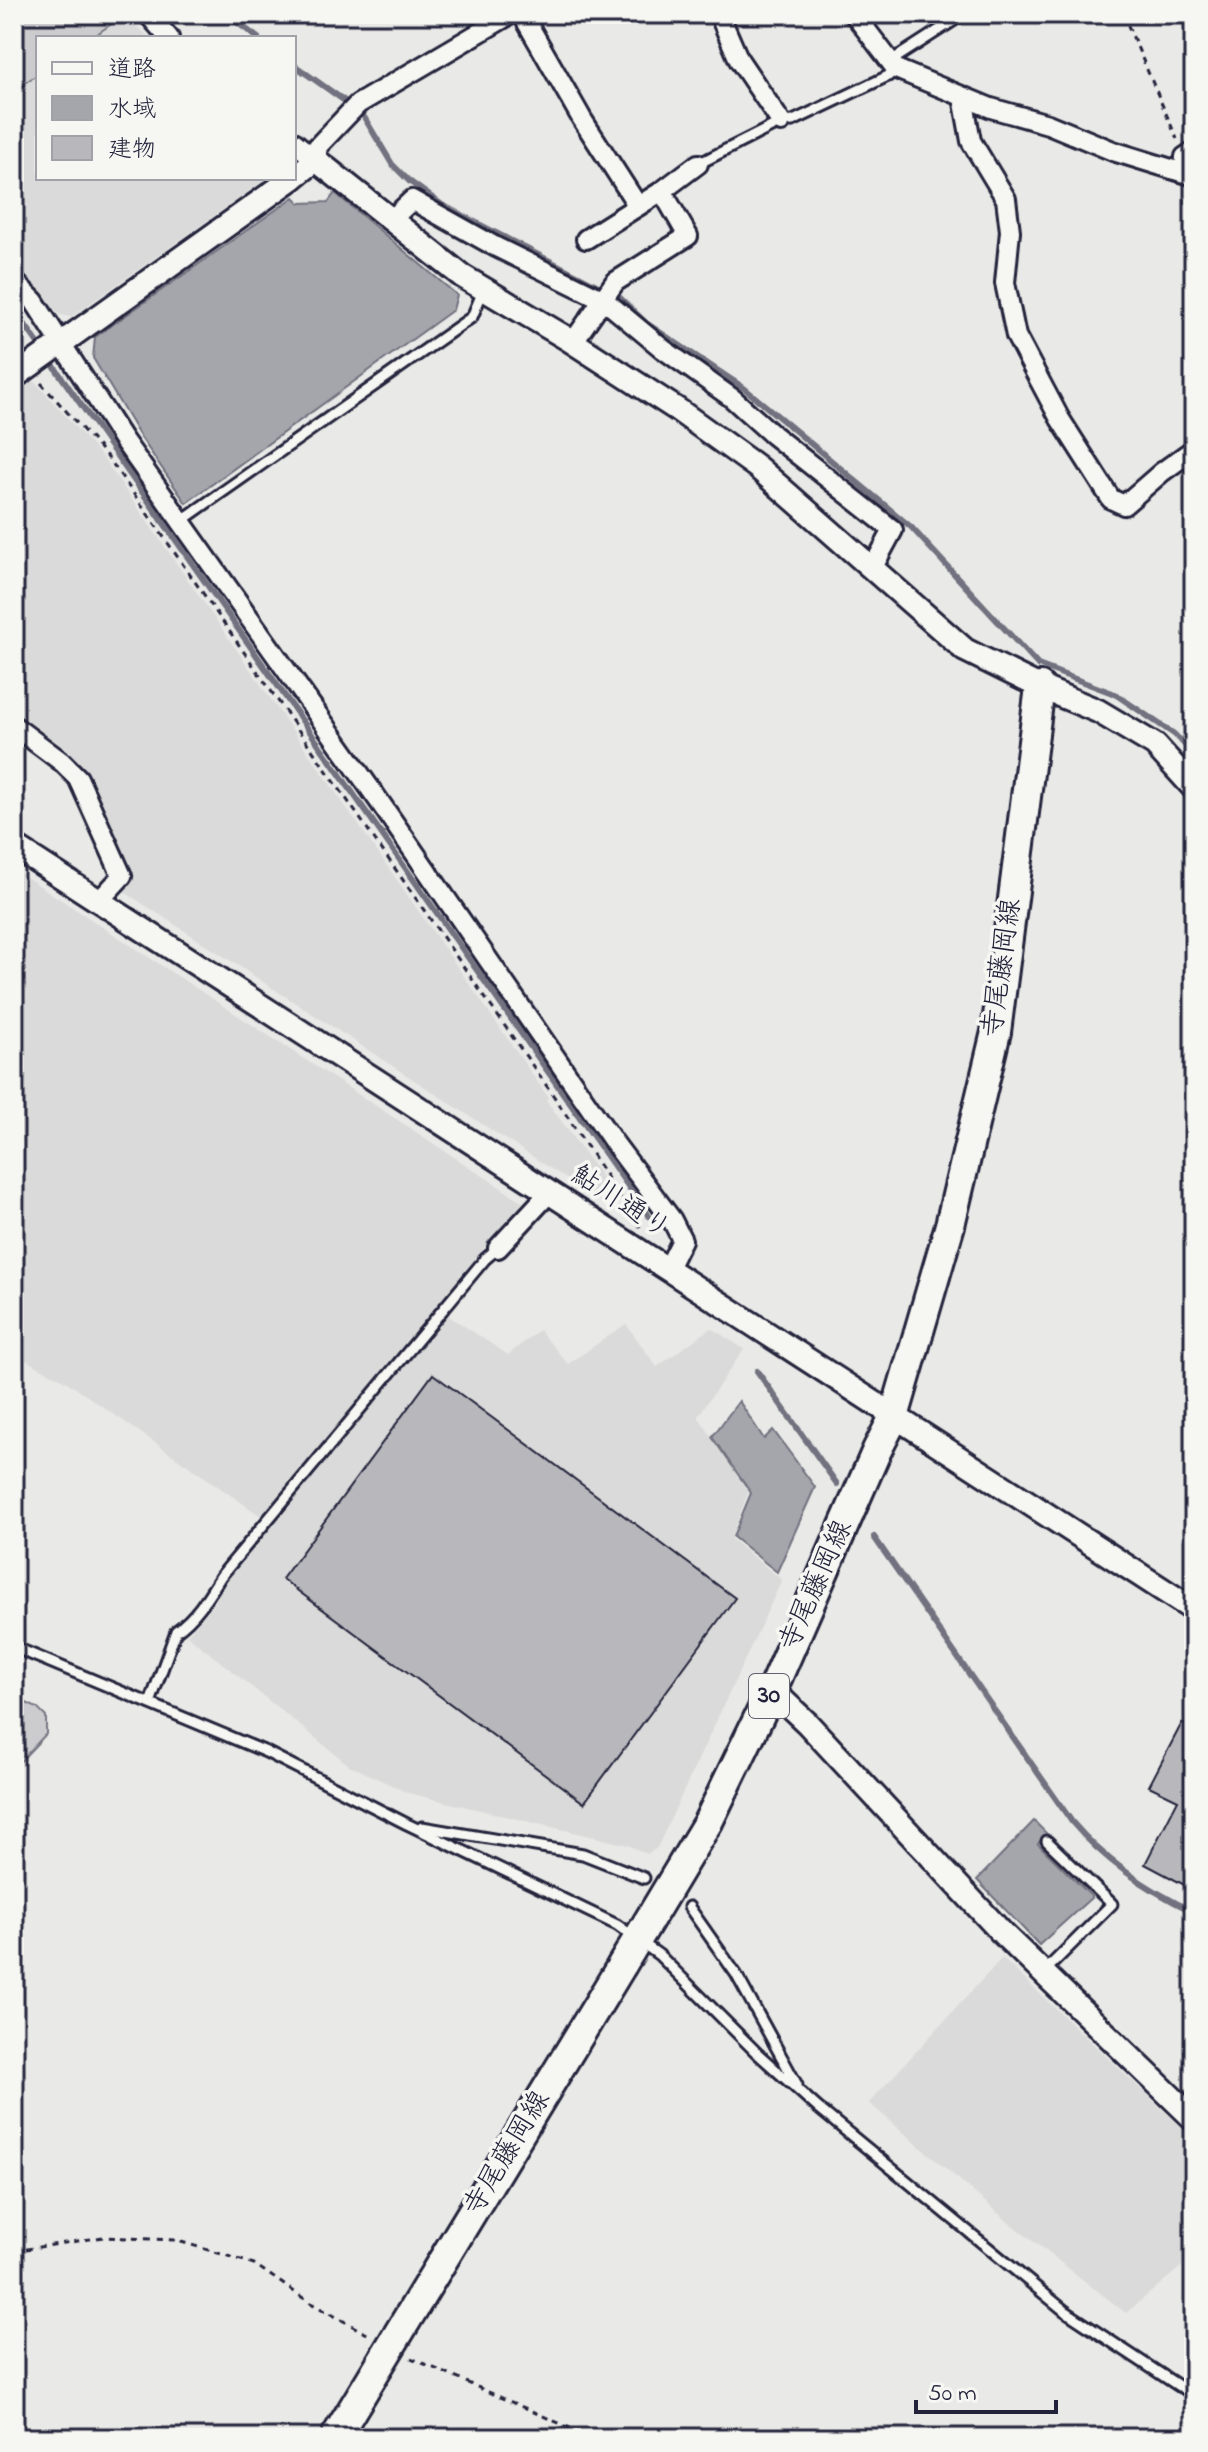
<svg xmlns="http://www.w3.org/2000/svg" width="1208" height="2452" font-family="'Indie Flower','Klee One',sans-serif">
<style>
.built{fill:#dadada}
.green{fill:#ccccce;stroke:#777784;stroke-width:2}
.water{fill:#a5a5ac;stroke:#71717f;stroke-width:2}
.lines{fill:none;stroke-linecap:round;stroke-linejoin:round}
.stream{stroke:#71717f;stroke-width:6}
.building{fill:#b8b8bc;stroke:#22223b;stroke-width:2}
.service-casing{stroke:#22223b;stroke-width:15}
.minor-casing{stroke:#22223b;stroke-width:24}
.tertiary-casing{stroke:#22223b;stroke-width:28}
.primary-casing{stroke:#22223b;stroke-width:34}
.path{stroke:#22223b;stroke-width:3;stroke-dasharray:6 6;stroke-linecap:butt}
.service{stroke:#f6f6f2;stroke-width:9}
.minor{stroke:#f6f6f2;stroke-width:18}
.tertiary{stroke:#f6f6f2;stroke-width:22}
.primary{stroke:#f6f6f2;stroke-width:28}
.primary-bridge-casing{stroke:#22223b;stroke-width:34;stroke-linecap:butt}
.primary-bridge{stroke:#f6f6f2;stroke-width:28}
.labels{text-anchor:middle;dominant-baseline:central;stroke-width:7;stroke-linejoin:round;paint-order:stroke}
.shield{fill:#f6f6f2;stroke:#626272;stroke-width:2}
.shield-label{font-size:26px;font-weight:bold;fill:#22223b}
.street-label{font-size:28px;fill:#22223b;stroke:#f6f6f2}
</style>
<rect width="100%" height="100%" fill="#e9e9e7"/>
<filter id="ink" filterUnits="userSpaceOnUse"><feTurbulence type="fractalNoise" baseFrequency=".0125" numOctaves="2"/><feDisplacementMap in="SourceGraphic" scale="16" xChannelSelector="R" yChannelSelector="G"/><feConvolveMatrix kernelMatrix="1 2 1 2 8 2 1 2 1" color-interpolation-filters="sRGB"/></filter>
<g filter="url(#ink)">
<g class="built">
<polygon points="123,16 151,38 91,38"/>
<polygon points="38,74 38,178 268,178 71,317 60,315 14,264 14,90"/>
<polygon points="29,375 103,458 548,1097 546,1100 616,1197 613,1209 120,889 67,756 14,717 14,386"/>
<polygon points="14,869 523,1202 261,1516 64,1380 14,1354"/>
<polygon points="446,1314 508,1355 539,1330 568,1364 626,1324 657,1367 711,1328 744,1349 698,1416 748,1492 731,1539 782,1580 657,1848 647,1854 628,1845 408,1793 349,1765 187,1635 214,1604 229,1574"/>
<polygon points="1002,1958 1194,2139 1194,2256 1126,2313 1011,2224 869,2103"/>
</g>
<g class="green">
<polygon points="14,14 122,14 123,16 91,38 38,38 38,74 14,90"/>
<polygon points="14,1697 37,1708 46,1717 46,1734 14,1768"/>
</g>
<g class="water">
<polygon points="335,193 457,295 453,310 186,503 139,435 93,358 95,337 294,197 300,203 328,202"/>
<polygon points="739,1401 764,1439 773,1430 815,1487 777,1572 733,1537 751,1493 712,1437"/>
<polygon points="1034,1821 1046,1833 1038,1844 1092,1897 1039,1945 977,1880"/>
</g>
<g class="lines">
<g class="stream">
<polyline points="226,14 258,38"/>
<polyline points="294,65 349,104"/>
<polyline points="361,112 392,164 409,181 442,205 602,288"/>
<polyline points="619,297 646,323 744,388 911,527 1038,665 1115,694 1174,734 1194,754"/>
<polyline points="14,309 649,1216"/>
<polyline points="757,1371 837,1484"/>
<path d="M874,1537L1072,1822C1105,1861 1148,1890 1194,1912"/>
</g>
</g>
<g class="building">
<polygon points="433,1374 735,1598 584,1803 282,1579"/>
<polygon points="1182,1723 1194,1730 1194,1890 1145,1864 1178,1800 1149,1786"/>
</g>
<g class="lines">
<g class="service-casing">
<g id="service">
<polyline points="891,61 964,14"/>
<polyline points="698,164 781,122 793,121 888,76 896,69"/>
<polyline points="181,521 472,317 483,291"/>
<polyline points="14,1647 266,1752 407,1824 617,1925 659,1955 757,2053 818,2108 1065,2311 1194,2396"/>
<path d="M150,1703L176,1631C196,1617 208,1597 221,1576L485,1259L498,1248"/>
<polyline points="422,1827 583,1854 644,1878"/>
<polyline points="689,1907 736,1974 797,2085"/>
<polyline points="1043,1973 1112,1904 1047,1841"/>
</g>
</g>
<g class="minor-casing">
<g id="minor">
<polyline points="148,14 169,38"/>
<polyline points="522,14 582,119 638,206"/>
<polyline points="719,14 739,60 781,122"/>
<polyline points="854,14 896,69 991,108 1048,124 1113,151 1194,176"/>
<polyline points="963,97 971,141 1006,199 1010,231 1005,283 1016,336 1060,419 1111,499 1124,505 1162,472 1194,449"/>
<polyline points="294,142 316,160 318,146 358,104 511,14"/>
<polyline points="1184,172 1185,157 1194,151"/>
<polyline points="391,220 412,200 496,247 604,300 663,349 732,398 773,435 893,530 873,567"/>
<polyline points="586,239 662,191 698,164"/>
<polyline points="14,281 34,301 124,441 379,801 615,1144 672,1220 682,1240 667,1270"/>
<polyline points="573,342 615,282 688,236 662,191"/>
<polyline points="14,726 62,762 78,778 122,876 99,901"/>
<polyline points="498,1248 549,1193"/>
</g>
</g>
<g class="tertiary-casing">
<g id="tertiary">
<polyline points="294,177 316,160 462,276 568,339 678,410 757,467 965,650 1040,687 1098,711 1155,745 1194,788"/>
<polyline points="14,377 293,178"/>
<polyline points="14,846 1194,1610"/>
<polyline points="772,1690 807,1723 1003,1934 1194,2119"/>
</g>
</g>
<g class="primary-casing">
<polyline id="primary" points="622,1965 708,1822 772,1690 877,1450 894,1417 950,1225 996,1032 1040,687"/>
</g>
<g class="path">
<polyline points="1123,14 1177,139"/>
<polyline points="41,383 110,460 553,1095 640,1227"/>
<polyline points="14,2251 103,2237 175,2240 254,2264 309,2302 369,2335"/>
<polyline points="411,2358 593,2438"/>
</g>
<use href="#service" class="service"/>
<use href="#minor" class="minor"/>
<use href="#tertiary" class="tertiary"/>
<use href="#primary" class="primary"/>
<g class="primary-bridge-casing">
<polyline id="primary-bridge" points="335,2438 622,1965"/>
</g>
<use href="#primary-bridge" class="primary-bridge"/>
</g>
</g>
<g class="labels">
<rect class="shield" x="749" y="1674" width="40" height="44" rx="6"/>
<g class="shield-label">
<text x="769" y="1696">30</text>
</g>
<g class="street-label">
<text transform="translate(1003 968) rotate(-82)">寺尾藤岡線</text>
<text transform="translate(620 1203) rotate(33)">鮎川通り</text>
<text transform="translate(817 1586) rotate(-66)">寺尾藤岡線</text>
<text transform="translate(508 2154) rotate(-59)">寺尾藤岡線</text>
</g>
</g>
<rect width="1208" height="2452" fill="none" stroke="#f6f6f2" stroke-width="48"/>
<rect x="24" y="24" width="1160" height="2404" fill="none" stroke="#22223b" stroke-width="3" filter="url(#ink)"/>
<rect x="36" y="36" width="260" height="144" fill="#f6f6f2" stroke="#a1a1a9" stroke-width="2"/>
<rect x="52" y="62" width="40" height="12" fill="#f6f6f2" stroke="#a1a1a9" stroke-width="2"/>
<text x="108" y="76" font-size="24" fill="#22223b">道路</text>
<rect x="52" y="96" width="40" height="24" fill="#a5a5ac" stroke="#a1a1a9" stroke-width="2"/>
<text x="108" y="116" font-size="24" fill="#22223b">水域</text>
<rect x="52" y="136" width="40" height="24" fill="#b8b8bc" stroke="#a1a1a9" stroke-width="2"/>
<text x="108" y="156" font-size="24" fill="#22223b">建物</text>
<path d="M916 2400v12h140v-12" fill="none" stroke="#22223b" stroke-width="4"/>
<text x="928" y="2400" font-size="24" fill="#22223b" stroke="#f6f6f2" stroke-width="6" paint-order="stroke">50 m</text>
</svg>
